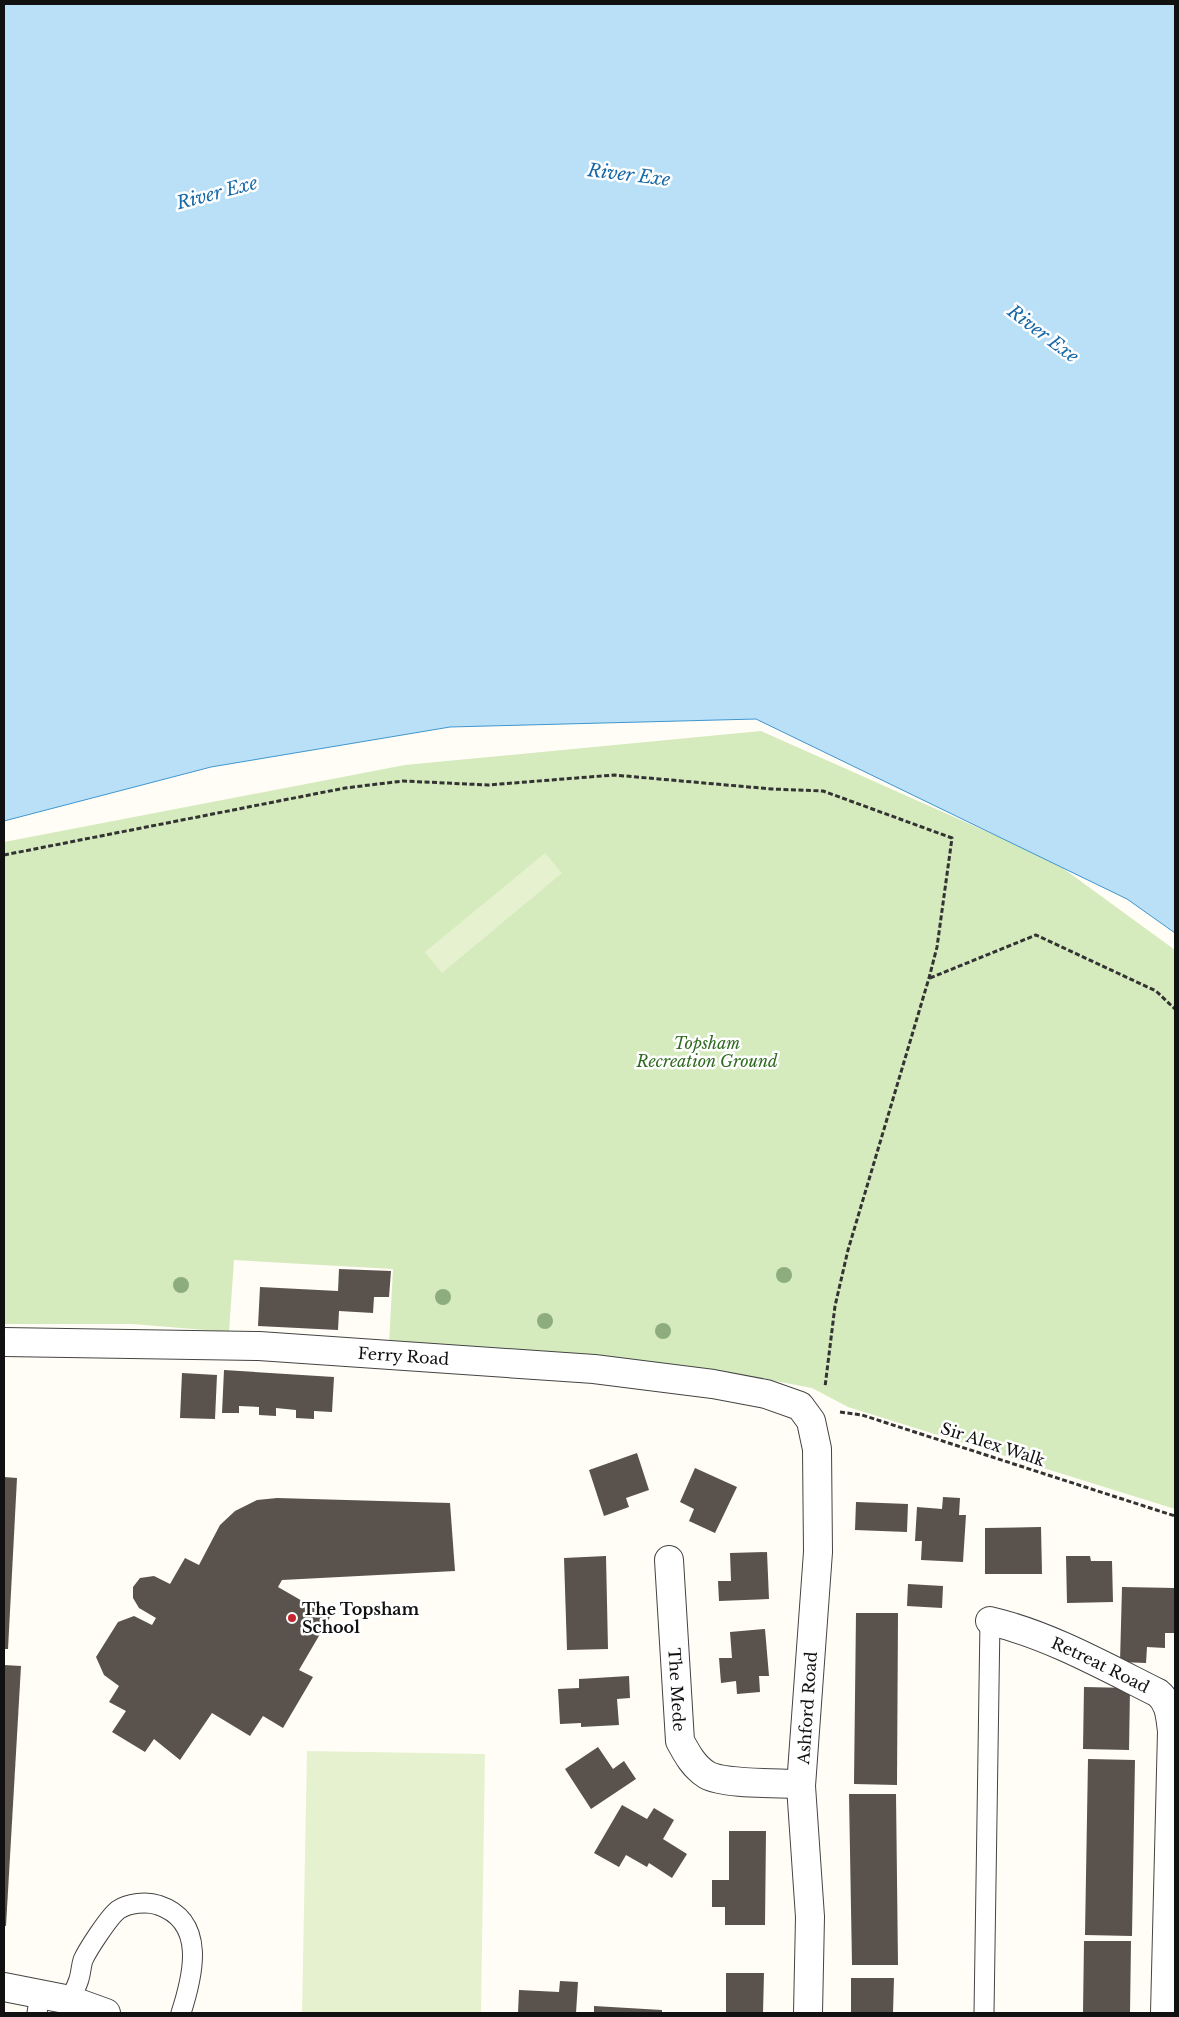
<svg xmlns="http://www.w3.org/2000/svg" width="1179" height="2017" font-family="'Libre Baskerville',serif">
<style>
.green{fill:#d5ebbd}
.pitch{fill:#e6f2cf}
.water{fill:#b9e0f7;stroke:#3f96cf}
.building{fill:#5a524d}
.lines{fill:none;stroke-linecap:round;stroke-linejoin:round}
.service-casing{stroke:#444;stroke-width:21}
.minor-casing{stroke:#444;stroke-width:30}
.path{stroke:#333;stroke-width:3;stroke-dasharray:5 2.5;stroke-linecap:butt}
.service{stroke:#fff;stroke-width:19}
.minor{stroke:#fff;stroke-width:28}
.tree{fill:#8dad7f}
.poi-dot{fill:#c4262e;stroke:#fff;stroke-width:2}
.labels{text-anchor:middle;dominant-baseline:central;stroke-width:5;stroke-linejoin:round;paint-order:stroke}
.park-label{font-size:16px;font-style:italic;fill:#2f6b1f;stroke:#fff}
.street-label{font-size:16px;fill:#111;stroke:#fff}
.poi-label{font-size:16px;font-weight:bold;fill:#111;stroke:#fff;text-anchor:start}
.water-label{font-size:18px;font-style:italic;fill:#1768a6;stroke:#fff}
</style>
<rect width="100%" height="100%" fill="#fffdf5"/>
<polygon class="green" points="761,731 1053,861 1175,950 1175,1509 848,1407 812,1388 738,1374 603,1357 389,1344 393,1269 234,1260 229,1332 132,1324 4,1324 4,842 405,765"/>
<g class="pitch">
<polygon points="545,853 562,873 442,973 425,952"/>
<polygon points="307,1751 485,1754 481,2013 302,2013"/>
</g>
<polygon class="water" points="4,4 1175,4 1175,933 1127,899 756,719 450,727 211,767 4,821"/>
<g class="building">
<polygon points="339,1269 391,1271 389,1297 374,1297 373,1313 339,1311 338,1330 258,1326 260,1287 338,1291"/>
<polygon points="224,1370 334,1377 332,1412 314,1411 314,1419 296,1418 296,1410 276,1408 276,1416 259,1415 259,1407 239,1406 239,1413 222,1413"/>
<polygon points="182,1373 217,1375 215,1419 180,1418"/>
<polygon points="637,1453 649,1490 626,1498 629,1507 604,1516 589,1470"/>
<polygon points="695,1468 737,1487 715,1533 689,1521 694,1509 680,1502"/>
<polygon points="4,1477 17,1478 8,1649 4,1649"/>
<polygon points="943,1497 960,1498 959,1515 966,1515 963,1562 921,1560 922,1541 915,1541 917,1507 942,1509"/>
<polygon points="277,1498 450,1503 455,1571 282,1580 278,1587 330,1617 299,1670 313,1677 283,1728 263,1716 250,1736 212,1713 180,1760 154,1739 145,1752 112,1732 126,1711 109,1702 119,1686 104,1675 96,1657 118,1622 134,1616 152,1625 156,1618 139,1608 133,1598 133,1587 140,1578 154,1576 170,1584 185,1558 199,1565 220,1525 235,1511 257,1500"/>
<polygon points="856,1502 908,1504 907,1532 855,1530"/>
<polygon points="1041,1527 1042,1574 985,1574 985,1528"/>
<polygon points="767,1552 769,1599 719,1601 718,1581 731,1581 730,1553"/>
<polygon points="606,1556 608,1649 567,1650 564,1558"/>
<polygon points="1066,1556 1090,1556 1091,1561 1112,1561 1113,1602 1067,1603"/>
<polygon points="908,1584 943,1586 942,1608 907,1606"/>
<polygon points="1122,1587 1175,1588 1175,1633 1165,1633 1165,1648 1147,1647 1146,1663 1120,1662"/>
<polygon points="856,1613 898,1613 897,1785 854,1784"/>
<polygon points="765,1629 769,1676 759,1676 760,1692 737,1694 736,1681 721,1683 719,1658 732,1658 730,1632"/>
<polygon points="4,1665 21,1666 6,1926 4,1926"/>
<polygon points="629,1676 630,1698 617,1699 619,1725 581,1727 581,1723 560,1724 558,1689 579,1688 579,1679"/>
<polygon points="1084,1687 1130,1688 1129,1750 1083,1749"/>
<polygon points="598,1747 613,1769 624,1761 636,1779 591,1809 565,1769"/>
<polygon points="1088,1759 1135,1760 1132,1936 1085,1935"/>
<polygon points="849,1794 896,1794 898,1965 852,1965"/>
<polygon points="622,1805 647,1819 654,1808 674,1820 663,1839 687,1854 672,1878 649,1863 647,1867 626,1855 619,1867 594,1853"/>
<polygon points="729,1831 766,1831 765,1925 725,1925 725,1907 712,1907 712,1880 729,1880"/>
<polygon points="1084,1941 1131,1941 1130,2013 1083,2013"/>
<polygon points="726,1973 764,1973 763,2013 726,2013"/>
<polygon points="851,1978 894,1978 893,2013 851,2013"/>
<polygon points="560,1981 578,1982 576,2013 518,2013 519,1990 559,1992"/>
<polygon points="594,2006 662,2010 662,2013 594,2013"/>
</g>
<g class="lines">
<g class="service-casing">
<g id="service">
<path d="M70,2000C73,1993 77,1986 79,1979C81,1973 81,1966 83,1960C88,1949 109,1917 118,1910C128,1903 147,1901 158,1905C207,1921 193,1976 181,2013"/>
<polyline points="37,2013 40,1994"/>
<polyline points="984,2013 990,1621"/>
</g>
</g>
<g class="minor-casing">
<g id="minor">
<path id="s1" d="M4,1342L259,1346L594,1369L713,1384L766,1394L800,1406L811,1421L817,1449L818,1552L801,1786L810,1917L808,2013"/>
<path id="s2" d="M669,1560L680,1741C687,1754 694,1767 707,1775C723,1784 775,1783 796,1784L801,1786"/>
<path id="s3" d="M990,1621C1049,1635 1104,1666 1158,1693C1170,1703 1170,1717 1172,1731L1165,2013"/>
<polyline points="4,1987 70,2000 106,2013"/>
</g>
</g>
<g class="path">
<polyline points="4,855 345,788 403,781 488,785 614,775 772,789 823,791 952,838 937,947 929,978 848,1250 835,1306 825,1387"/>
<polyline points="930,978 1036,935 1156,991 1175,1009"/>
<polyline points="840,1412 862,1415 1175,1516"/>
</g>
<use href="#service" class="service"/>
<use href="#minor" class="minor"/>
</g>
<g class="tree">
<circle cx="784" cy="1275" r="8"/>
<circle cx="181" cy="1285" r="8"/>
<circle cx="443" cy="1297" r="8"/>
<circle cx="545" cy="1321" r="8"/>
<circle cx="663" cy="1331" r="8"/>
</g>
<circle class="poi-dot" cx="292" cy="1618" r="5"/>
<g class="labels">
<g class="park-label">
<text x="707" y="1043">Topsham<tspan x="707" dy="18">Recreation Ground</tspan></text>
</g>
<g class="street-label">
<text stroke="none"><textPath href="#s1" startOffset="400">Ferry Road</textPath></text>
<text transform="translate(993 1444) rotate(18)">Sir Alex Walk</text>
<text stroke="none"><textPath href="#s3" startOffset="119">Retreat Road</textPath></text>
<text stroke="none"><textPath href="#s2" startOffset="130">The Mede</textPath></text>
<text transform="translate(807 1708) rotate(-86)">Ashford Road</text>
</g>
<g class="poi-label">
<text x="302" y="1609">The Topsham<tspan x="302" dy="18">School</tspan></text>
</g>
<g class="water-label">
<text transform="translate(629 175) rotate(7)">River Exe</text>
<text transform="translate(217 193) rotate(-15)">River Exe</text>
<text transform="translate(1043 334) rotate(37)">River Exe</text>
</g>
</g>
<rect width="1179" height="2017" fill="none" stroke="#111111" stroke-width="10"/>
</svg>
